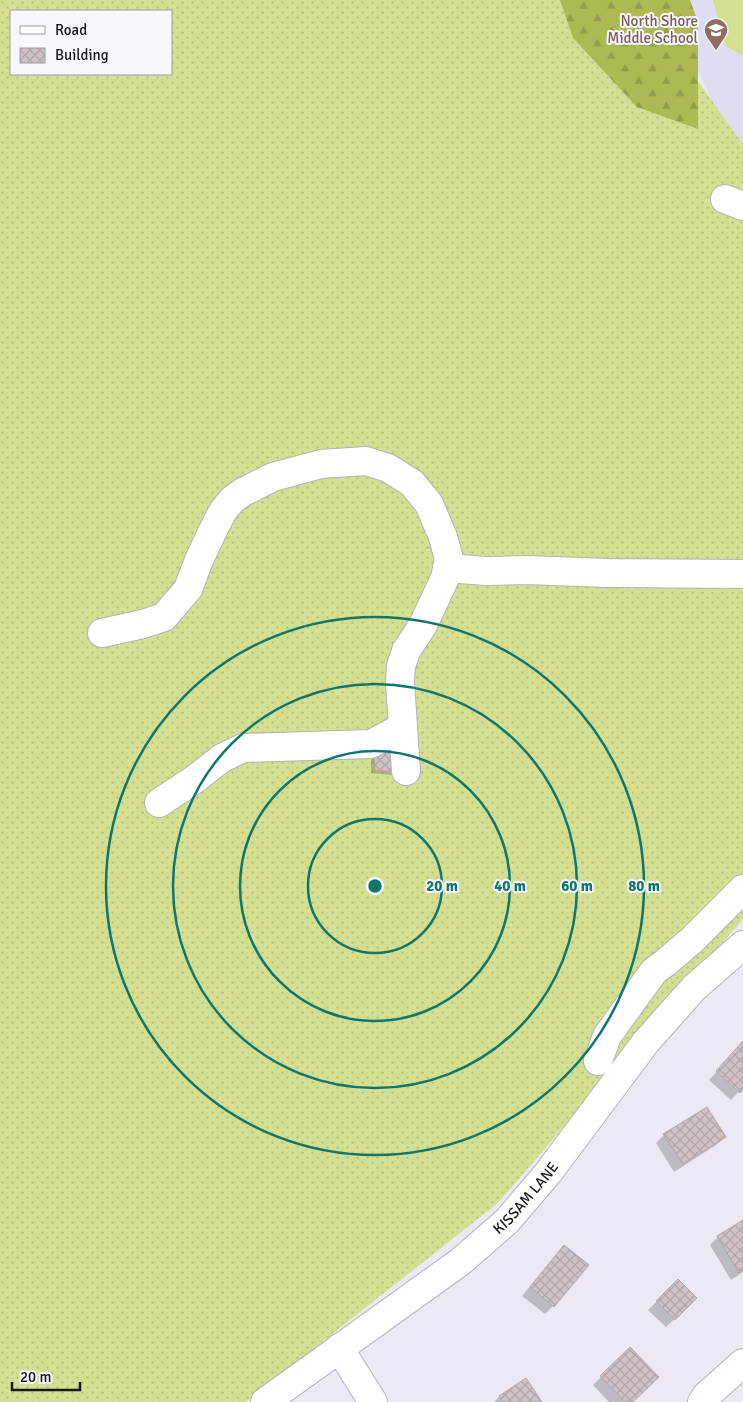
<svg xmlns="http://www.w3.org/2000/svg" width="743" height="1402" font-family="Signika,sans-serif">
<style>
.built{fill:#e1ddf0}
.grass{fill:url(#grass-dots);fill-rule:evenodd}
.forest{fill:url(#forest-firs)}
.pitch{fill:#d4df91}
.shadow{fill:#0003}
.building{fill:url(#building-cross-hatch);stroke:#b3a7aa}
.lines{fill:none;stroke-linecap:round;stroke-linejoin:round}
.minor-casing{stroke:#b4b2bc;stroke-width:30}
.minor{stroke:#fff;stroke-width:28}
.ring{fill:none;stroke:#0f766e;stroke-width:2.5}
.labels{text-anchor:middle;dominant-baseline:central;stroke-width:4;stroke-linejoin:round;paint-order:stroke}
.education-label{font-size:15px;fill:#785e54;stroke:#f9f7fe;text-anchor:end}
.street-label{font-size:15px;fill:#161519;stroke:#f9f7fe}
.centre{fill:#0f766e;stroke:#f9f7fe;stroke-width:2.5}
.ring-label{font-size:15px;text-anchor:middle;font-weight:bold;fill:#0f766e;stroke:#f9f7fe;stroke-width:4;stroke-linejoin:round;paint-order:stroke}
</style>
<defs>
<pattern id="grass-dots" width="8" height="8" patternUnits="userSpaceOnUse" patternTransform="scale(1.25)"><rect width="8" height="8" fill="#d4df91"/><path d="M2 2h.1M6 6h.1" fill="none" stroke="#b5be7c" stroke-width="1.8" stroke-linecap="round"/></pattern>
<pattern id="forest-firs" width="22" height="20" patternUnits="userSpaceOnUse" patternTransform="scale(1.25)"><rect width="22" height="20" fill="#adb952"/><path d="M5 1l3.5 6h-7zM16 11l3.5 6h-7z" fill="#949e47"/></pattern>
<pattern id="building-cross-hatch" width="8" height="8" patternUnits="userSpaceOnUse" patternTransform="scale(1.25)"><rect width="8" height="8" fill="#cec2c6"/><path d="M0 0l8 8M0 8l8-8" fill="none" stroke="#b0a6aa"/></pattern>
</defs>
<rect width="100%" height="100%" fill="#ece9f4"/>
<polygon class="built" points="665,0 743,0 743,144 712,101"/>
<path class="grass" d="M0,0H640L743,144V919L498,1203L246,1402H0ZM11,11H171V74H11Z"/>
<polygon class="forest" points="560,0 690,0 698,22 698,129 637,107 573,38"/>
<polygon class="pitch" points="713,0 743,0 743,56 725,45"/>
<g class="shadow">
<polygon points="390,754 397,772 393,775 371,773 371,759 375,755"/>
<polygon points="743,1043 743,1087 731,1100 709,1080"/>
<polygon points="664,1135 725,1137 716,1145 674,1172 656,1143"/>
<polygon points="743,1222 743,1272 731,1280 710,1245 718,1237"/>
<polygon points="556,1255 553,1306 545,1314 522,1296"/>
<polygon points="678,1280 696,1298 666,1327 648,1310"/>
<polygon points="630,1348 632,1402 609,1402 593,1385"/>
<polygon points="526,1380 540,1402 494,1402 499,1397"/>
</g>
<g class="building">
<polygon points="392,753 398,772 375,770 374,754"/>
<polygon points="743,1041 743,1089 740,1093 716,1071"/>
<polygon points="707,1107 726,1137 683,1164 663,1134"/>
<polygon points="743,1220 743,1270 739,1273 717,1236"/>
<polygon points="564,1245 589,1265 554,1307 530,1287"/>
<polygon points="678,1279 697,1298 675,1320 656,1301"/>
<polygon points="630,1347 659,1377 633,1402 625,1402 600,1376"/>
<polygon points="526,1378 542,1402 503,1402 499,1396"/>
</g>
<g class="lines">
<g class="minor-casing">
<g id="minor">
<polyline points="725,199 743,206"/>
<polyline points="447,568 486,571 525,570 608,573 743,574"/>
<polyline points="102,633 143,624 164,617 188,589 199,560 214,528 223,511 232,500 243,492 273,477 321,464 366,461 388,468 412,483 429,504 443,537 449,559 445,578 423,625 406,651 401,666 400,682 403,727 371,744 243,748 222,758 195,779 159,803"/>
<polyline points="403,727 406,771"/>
<polyline points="598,1061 607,1036 654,971 665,963 692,940 743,889"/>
<polyline points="339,1348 373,1402"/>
<path id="s1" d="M265,1402L460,1262L507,1221L548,1173L646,1042L694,988L743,945"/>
<polyline points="702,1402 707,1395 743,1363"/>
</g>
</g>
<use href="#minor" class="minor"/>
</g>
<g class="ring">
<circle cx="375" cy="886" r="67"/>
<circle cx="375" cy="886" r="135"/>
<circle cx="375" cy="886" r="202"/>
<circle cx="375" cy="886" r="269"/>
</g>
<defs>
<g id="school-pin" transform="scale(1.25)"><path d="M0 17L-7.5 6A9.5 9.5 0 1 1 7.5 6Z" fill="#8d6e63" stroke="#f9f7fe"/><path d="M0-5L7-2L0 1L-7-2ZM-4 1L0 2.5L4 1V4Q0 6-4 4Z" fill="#fff"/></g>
</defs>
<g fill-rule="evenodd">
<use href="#school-pin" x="716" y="30"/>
</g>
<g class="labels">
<g class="education-label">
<text x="698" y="21">North Shore<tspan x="698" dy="17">Middle School</tspan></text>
</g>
<g class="street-label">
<text stroke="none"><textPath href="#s1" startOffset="332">KISSAM LANE</textPath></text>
</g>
</g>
<circle cx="375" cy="886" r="8" class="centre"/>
<g class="ring-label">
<text x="442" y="891">20 m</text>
<text x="510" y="891">40 m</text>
<text x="577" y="891">60 m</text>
<text x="644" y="891">80 m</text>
</g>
<rect x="10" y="10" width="162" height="65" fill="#f9f7fe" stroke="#9e9da2"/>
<rect x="20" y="26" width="25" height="8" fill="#ffffff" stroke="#9e9da2"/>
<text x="55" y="35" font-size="15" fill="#161519">Road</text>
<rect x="20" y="48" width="25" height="15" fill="url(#building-cross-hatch)" stroke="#9e9da2"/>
<text x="55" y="60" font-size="15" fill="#161519">Building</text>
<path d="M12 1382v8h68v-8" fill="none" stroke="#161519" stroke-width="2.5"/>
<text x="20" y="1382" font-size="15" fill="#161519" stroke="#f9f7fe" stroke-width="4" paint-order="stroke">20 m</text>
</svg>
